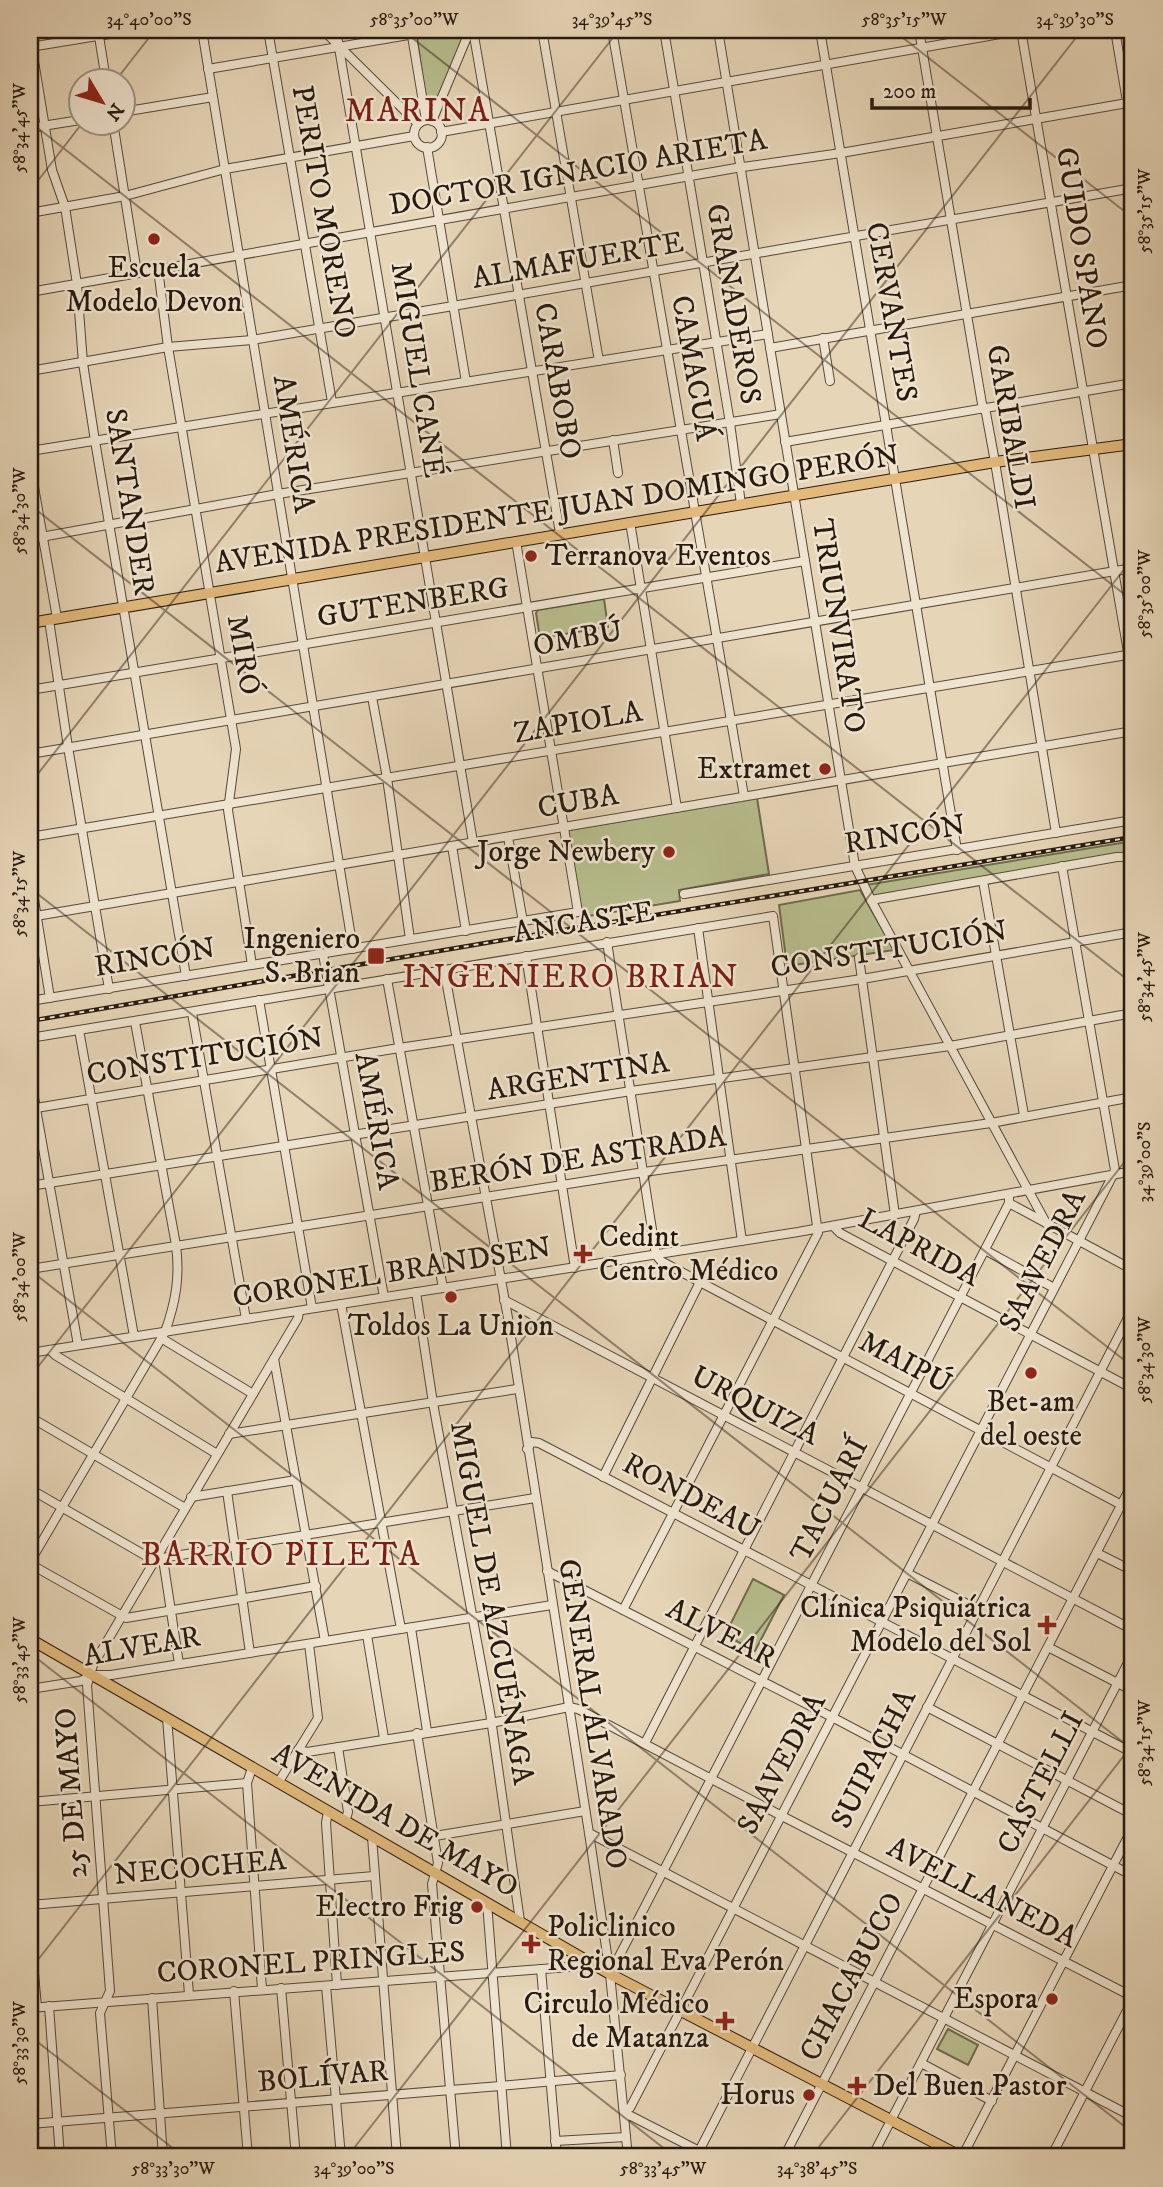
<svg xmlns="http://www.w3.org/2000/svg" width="1163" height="2187" font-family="'IM FELL DW Pica',serif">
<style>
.green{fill:#b7bd8d;stroke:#6f6b4e;stroke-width:2}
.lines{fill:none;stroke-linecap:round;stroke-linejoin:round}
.minor-casing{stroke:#574839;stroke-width:10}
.major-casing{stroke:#27190f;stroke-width:12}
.minor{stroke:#efe4d0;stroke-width:8}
.major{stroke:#e3ba7c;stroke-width:10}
.rail-casing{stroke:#27190f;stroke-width:4.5}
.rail{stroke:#efe4d0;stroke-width:2;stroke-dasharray:5;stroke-linecap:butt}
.ticks{fill:none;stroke:#27190f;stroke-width:2;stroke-opacity:0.45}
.poi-dot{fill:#8f2418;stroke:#efe4d0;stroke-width:2.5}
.labels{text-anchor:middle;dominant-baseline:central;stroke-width:5;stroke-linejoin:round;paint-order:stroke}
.street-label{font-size:30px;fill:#27190f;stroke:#efe4d0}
.poi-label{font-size:30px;fill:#27190f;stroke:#efe4d0;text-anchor:end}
.quarter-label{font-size:33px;letter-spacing:2px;fill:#7a1f14;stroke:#efe4d0}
.neatline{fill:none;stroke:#27190f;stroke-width:2.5}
.ticks-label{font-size:18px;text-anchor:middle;fill:#27190f}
</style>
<rect width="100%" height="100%" fill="#e6d5b7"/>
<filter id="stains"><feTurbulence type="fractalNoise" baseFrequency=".00286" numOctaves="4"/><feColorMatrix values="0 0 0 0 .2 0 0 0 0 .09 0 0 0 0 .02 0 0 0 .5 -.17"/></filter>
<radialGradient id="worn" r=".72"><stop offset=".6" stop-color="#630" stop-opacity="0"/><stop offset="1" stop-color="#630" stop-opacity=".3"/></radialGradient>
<g class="green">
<polygon points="448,30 467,30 433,109 429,111 427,109 417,38"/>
<polygon points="604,599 608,627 540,638 536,613 538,610"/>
<polygon points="757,798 769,874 679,890 680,901 582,917 568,830"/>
<polygon points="1133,841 1133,856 873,898 866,885"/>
<polygon points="860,890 894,950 787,966 779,905"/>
<polygon points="753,1579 784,1595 755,1651 725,1635"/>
<polygon points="948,2029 978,2045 968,2065 937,2049"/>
</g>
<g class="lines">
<g class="minor-casing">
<g id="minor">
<polyline points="98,30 106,80"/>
<polyline points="202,30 353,949"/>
<polyline points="268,30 332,402"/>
<polyline points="323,30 418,124"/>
<polyline points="336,30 473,842"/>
<polyline points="411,30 426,120"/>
<polyline points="473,30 560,533"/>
<polyline points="542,30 599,361"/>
<path d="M612,30C655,285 702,540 744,796"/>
<polyline points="664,30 730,423 741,504"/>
<polyline points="718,30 855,866 871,900 1046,1223"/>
<polyline points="820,30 957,850"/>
<polyline points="919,30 982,404 986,413 995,462 1056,833"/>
<polyline points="1021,30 1133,681"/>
<polyline points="1115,30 1133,137"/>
<polyline points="30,37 52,170 65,207 77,284 83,363 95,441 186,976"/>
<polyline points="30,47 134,30"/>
<polyline points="208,69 438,30"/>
<polyline points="122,112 213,97"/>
<circle cx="428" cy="134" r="14"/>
<polyline points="432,121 470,30"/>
<polyline points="113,122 137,273"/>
<polyline points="30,128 80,120"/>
<polyline points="441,132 1023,30"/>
<polyline points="427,147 466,382"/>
<polyline points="30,213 125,196 225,169 414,136"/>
<polyline points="158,269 168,347 236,749 228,810 252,965"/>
<polyline points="30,292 736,168 841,153 1133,102"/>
<polyline points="823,338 830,381"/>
<polyline points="770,348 1133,285"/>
<polyline points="30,371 168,347 252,340 453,306 1133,188"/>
<polyline points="613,440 618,473"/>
<polyline points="785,442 1133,383"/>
<polyline points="30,451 768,334"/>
<polyline points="30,464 57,618"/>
<polyline points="630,522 677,808"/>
<polyline points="30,539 278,494 781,414"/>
<polyline points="49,620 68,747 109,989"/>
<polyline points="30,690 805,561"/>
<polyline points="372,697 387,778 410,939"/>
<polyline points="30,754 1133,568"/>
<polyline points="30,837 1133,654"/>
<polyline points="508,837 523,922"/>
<polyline points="452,846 466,931"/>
<polyline points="30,875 50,998"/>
<polyline points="983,881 1024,1115"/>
<polyline points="684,894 1133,820"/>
<polyline points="871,900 1117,857 1133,857"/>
<polyline points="30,917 1133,731"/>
<polyline points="698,928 742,1241"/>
<polyline points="607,942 656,1255"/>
<polyline points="323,954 384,1297"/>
<polyline points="526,956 575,1268"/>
<polyline points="859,958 895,1215"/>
<polyline points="444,969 508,1318 589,1833 610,1974 628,2157"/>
<polyline points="387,979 443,1288"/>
<polyline points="259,1000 312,1308"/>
<polyline points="30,1001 578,912 516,541"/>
<polyline points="192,1013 246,1319"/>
<polyline points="79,1030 134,1336"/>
<polyline points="30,1038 773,916 818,1233 623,1610"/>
<polyline points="30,1075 78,1345"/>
<polyline points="30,1109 399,1048 862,979 1133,932"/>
<polyline points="30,1186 631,1091 950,1046 1133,1013"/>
<polyline points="1009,1203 1133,1270"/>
<polyline points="833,1226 840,1233 1133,1389"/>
<polyline points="985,1250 1054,1288"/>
<polyline points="656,1255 661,1261 700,1282 1133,1511"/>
<polyline points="30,1269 644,1172 991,1123 1133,1097"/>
<polyline points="416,1292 433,1403 490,1712 520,1921"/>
<polyline points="504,1300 1133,1630"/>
<polyline points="341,1304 401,1629"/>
<polyline points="161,1338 253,1394"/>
<polyline points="50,1350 55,1355 217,1454"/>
<polyline points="30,1353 798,1232 1133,1171"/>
<polyline points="274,1359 325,1641"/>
<polyline points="30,1365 35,1352"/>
<polyline points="30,1417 185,1508"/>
<polyline points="229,1434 517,1389"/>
<polyline points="527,1449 532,1442 539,1443 1133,1753"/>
<polyline points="603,1477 700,1282"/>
<polyline points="30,1489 148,1557 156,1559 535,1498"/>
<polyline points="227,1491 250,1653"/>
<polyline points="191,1497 296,1480"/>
<polyline points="1097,1553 1133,1571"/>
<polyline points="163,1559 179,1664"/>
<path d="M30,1562L165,1332C176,1301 180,1277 176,1245L135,1022"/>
<polyline points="30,1564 126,1618 316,1586"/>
<polyline points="547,1571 832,1717 1133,1876"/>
<polyline points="907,1573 977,1609"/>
<polyline points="411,1628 427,1731"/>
<polyline points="367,1635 384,1738"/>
<polyline points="1048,1647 1133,1691"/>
<polyline points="30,1689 81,1681 92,1675 111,1675 552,1605"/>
<polyline points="927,1707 1133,1815"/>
<polyline points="167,1718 189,1994"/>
<polyline points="417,1733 438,1863 432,1884 456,2157"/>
<polyline points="645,1743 914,1219 916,1211"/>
<polyline points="338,1747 348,1812 345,1822"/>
<polyline points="298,1750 307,1752 491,1723 569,1707 578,1709 780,1815 1133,1997"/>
<polyline points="252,1768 247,1783 262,1989"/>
<polyline points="278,1783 318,1718 309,1644"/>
<polyline points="30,1802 247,1783"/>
<polyline points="328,1812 326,1823 337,1985"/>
<polyline points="589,1833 1133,2117"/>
<polyline points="435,1836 585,1811"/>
<polyline points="372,1837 397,2157"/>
<polyline points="487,1903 507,2157"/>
<polyline points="30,1905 374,1876"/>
<polyline points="30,1929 37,2007"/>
<polyline points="541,1969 557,2157"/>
<polyline points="610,1974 1009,1203 1009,1194"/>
<polyline points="326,1986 341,2157"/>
<polyline points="281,1988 296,2157"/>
<polyline points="234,1991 248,2157"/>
<polyline points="152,1998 163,2157"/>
<polyline points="49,2006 60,2157"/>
<polyline points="30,2008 595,1965"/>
<polyline points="921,2063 992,2101"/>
<polyline points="624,2110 630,2108 1113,1175 1115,1170 1062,866"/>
<polyline points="624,2115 631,2116 711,2157"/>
<polyline points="30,2124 500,2086 621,2075"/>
<polyline points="555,2141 626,2137"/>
<polyline points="112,2157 100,2013 110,1991 87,1685 93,1665 298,1318 299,1311"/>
<polyline points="696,2157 1133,1308"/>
<polyline points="784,2157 1133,1482"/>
<polyline points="872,2157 1133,1653"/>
<polyline points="962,2157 1133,1827"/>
<polyline points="1051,2157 1133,1999"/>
</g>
</g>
<g class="major-casing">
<g id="major">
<polyline points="30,623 995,462 1133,444"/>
<polyline points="30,1639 610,1974 962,2157"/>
</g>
</g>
<use href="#minor" class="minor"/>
<use href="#major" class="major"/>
<g class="rail-casing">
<polyline id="rail" points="30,1021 509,939 1133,837"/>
</g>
<use href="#rail" class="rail"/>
</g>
<path class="ticks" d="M402,30L1133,601M893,30L1133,218M116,80L155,30M30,122L1133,984M30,191L83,122M30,505L1133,1367M30,784L619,30M30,888L1133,1750M30,1270L1133,2133M30,1377L1082,30M30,1653L675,2157M30,1970L1133,558M30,2036L184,2157M347,2157L1133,1151M811,2157L1133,1744"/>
<g class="poi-dot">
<circle cx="154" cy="239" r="7"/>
<circle cx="531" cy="556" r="7"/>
<circle cx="825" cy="769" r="7"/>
<circle cx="669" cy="852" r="7"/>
<rect x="367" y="947" width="18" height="18" rx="3.5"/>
<path d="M579.5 1243.5h7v7h7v7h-7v7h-7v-7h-7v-7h7z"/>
<circle cx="451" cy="1297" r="7"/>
<circle cx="1031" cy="1373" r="7"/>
<path d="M1043.5 1614.5h7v7h7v7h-7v7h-7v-7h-7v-7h7z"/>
<circle cx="477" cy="1907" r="7"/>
<path d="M527.5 1933.5h7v7h7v7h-7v7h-7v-7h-7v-7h7z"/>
<circle cx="1052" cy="1999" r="7"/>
<path d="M721.5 2010.5h7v7h7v7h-7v7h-7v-7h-7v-7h7z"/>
<path d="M853.5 2075.5h7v7h7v7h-7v7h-7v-7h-7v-7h7z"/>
<circle cx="809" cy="2095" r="7"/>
</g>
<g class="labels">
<g class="street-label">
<text transform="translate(578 173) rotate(-10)">DOCTOR IGNACIO ARIETA</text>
<text transform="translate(323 212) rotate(80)">PERITO MORENO</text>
<text transform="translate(1081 248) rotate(81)">GUIDO SPANO</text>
<text transform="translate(578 261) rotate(-10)">ALMAFUERTE</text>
<text transform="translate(733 304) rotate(80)">GRANADEROS</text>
<text transform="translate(891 312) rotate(80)">CERVANTES</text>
<text transform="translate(693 368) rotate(80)">CAMACUÁ</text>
<text transform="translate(417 370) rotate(81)">MIGUEL CANÉ</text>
<text transform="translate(557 381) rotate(80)">CARABOBO</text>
<text transform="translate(1010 427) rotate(80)">GARIBALDI</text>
<text transform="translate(293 444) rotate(81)">AMÉRICA</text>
<text transform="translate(129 502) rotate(81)">SANTANDER</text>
<text transform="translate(557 510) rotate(-9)">AVENIDA PRESIDENTE JUAN DOMINGO PERÓN</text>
<text transform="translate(413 603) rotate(-9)">GUTENBERG</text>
<text transform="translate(838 626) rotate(81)">TRIUNVIRATO</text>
<text transform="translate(578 639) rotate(-10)">OMBÚ</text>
<text transform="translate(243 655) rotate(80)">MIRÓ</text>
<text transform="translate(578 723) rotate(-10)">ZAPIOLA</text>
<text transform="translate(578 802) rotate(-10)">CUBA</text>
<text transform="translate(905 835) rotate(-9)">RINCÓN</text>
<text transform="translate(584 923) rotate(-9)">ANCASTE</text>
<text transform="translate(889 950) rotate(-9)">CONSTITUCIÓN</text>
<text transform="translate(155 958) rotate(-9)">RINCÓN</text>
<text transform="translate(205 1057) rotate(-9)">CONSTITUCIÓN</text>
<text transform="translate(578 1077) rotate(-9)">ARGENTINA</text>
<text transform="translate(376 1121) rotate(80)">AMÉRICA</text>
<text transform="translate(578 1160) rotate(-9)">BERÓN DE ASTRADA</text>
<text transform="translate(919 1248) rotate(28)">LAPRIDA</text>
<text transform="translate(1043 1261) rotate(-63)">SAAVEDRA</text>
<text transform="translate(392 1273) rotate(-9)">CORONEL BRANDSEN</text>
<text transform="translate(905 1363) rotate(28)">MAIPÚ</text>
<text transform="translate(755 1406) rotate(27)">URQUIZA</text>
<text transform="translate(691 1497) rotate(28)">RONDEAU</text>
<text transform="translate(830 1500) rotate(-63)">TACUARÍ</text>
<text transform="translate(491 1603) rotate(80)">MIGUEL DE AZCUÉNAGA</text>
<text transform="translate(721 1634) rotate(27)">ALVEAR</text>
<text transform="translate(142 1647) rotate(-10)">ALVEAR</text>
<text transform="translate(592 1714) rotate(81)">GENERAL ALVARADO</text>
<text transform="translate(874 1759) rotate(-63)">SUIPACHA</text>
<text transform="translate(782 1764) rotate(-62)">SAAVEDRA</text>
<text transform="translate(1041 1783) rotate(-63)">CASTELLI</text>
<text transform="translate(72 1793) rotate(-94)">25 DE MAYO</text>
<text transform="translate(395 1821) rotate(30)">AVENIDA DE MAYO</text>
<text transform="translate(200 1868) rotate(-5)">NECOCHEA</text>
<text transform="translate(982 1893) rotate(27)">AVELLANEDA</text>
<text transform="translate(311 1963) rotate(-4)">CORONEL PRINGLES</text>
<text transform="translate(852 1977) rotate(-62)">CHACABUCO</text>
<text transform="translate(323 2077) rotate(-5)">BOLÍVAR</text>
</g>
<g class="poi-label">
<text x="154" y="268" text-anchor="middle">Escuela<tspan x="154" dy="34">Modelo Devon</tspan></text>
<text x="545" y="556" text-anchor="start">Terranova Eventos</text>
<text x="811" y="769">Extramet</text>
<text x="655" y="852">Jorge Newbery</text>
<text x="360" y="939">Ingeniero<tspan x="360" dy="34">S. Brian</tspan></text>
<text x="599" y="1237" text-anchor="start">Cedint<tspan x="599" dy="34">Centro Médico</tspan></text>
<text x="451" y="1326" text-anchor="middle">Toldos La Union</text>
<text x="1031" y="1402" text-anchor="middle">Bet-am<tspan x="1031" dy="34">del oeste</tspan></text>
<text x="1031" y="1608">Clínica Psiquiátrica<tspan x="1031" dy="34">Modelo del Sol</tspan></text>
<text x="463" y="1907">Electro Frig</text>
<text x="547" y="1927" text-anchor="start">Policlinico<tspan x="547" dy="34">Regional Eva Perón</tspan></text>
<text x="1038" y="1999">Espora</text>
<text x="709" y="2004">Circulo Médico<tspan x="709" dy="34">de Matanza</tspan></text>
<text x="873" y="2086" text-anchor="start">Del Buen Pastor</text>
<text x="795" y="2095">Horus</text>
</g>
<g class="quarter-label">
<text x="418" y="111">MARINA</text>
<text x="571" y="977">INGENIERO BRIAN</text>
<text x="281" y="1555">BARRIO PILETA</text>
</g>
</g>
<rect width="1163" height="2187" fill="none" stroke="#e6d5b7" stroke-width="77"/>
<g transform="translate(102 102) rotate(128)"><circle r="33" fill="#efe4d0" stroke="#9f9383" stroke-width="2"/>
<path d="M0-5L12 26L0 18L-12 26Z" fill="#8f2418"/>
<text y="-10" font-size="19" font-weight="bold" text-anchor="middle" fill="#27190f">N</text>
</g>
<path d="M872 98v10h158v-10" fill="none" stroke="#27190f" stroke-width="3.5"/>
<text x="883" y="98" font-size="21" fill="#27190f" stroke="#efe4d0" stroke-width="5" paint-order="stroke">200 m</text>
<rect x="38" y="38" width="1086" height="2110" class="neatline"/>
<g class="ticks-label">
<text x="149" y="25">34°40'00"S</text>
<text x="414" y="25">58°35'00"W</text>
<text x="612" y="25">34°39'45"S</text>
<text x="904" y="25">58°35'15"W</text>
<text x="1075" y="25">34°39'30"S</text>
<text transform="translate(19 128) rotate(-90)" y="6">58°34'45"W</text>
<text transform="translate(1144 211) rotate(-90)" y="6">58°35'15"W</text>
<text transform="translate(19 511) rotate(-90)" y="6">58°34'30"W</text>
<text transform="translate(1144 594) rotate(-90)" y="6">58°35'00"W</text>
<text transform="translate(19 894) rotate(-90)" y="6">58°34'15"W</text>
<text transform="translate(1144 977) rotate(-90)" y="6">58°34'45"W</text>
<text transform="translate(1144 1162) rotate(-90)" y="6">34°39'00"S</text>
<text transform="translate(19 1277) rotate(-90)" y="6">58°34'00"W</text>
<text transform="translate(1144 1360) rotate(-90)" y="6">58°34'30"W</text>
<text transform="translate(19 1660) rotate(-90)" y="6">58°33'45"W</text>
<text transform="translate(1144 1743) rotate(-90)" y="6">58°34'15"W</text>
<text transform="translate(19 2043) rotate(-90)" y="6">58°33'30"W</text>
<text x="173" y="2174">58°33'30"W</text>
<text x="354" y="2174">34°39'00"S</text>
<text x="663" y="2174">58°33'45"W</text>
<text x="817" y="2174">34°38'45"S</text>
</g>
<rect width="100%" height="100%" filter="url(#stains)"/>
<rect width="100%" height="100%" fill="url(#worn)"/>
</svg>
